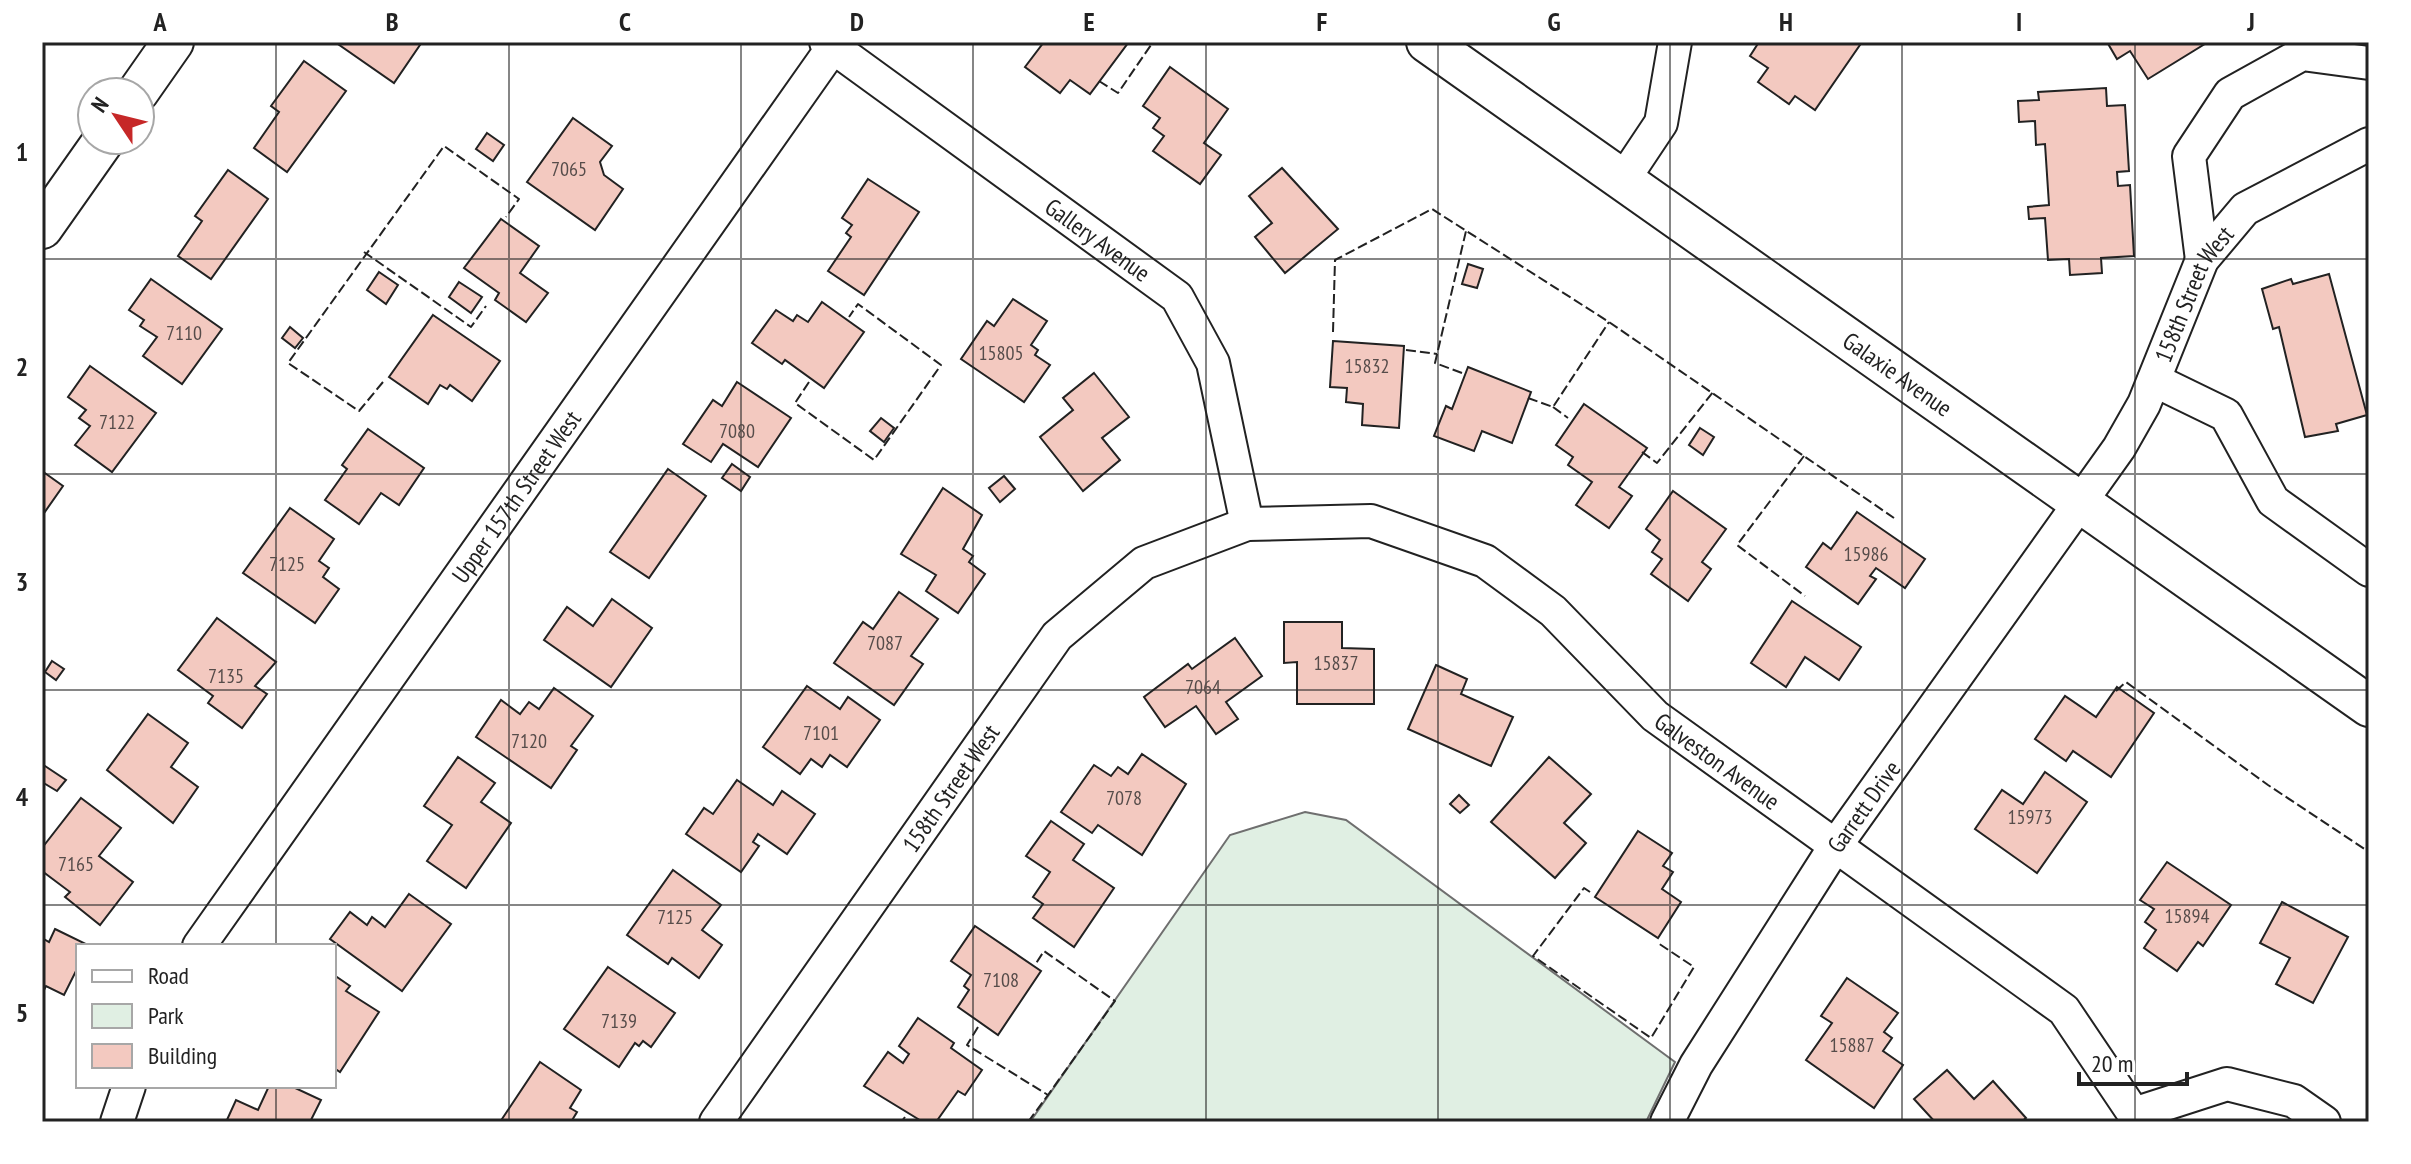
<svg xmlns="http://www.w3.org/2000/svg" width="2411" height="1164" font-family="'PT Sans Narrow',sans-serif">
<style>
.green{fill:#e0efe3;stroke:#6f6f6f;stroke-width:2}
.building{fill:#f3c9c0;stroke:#222;stroke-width:2}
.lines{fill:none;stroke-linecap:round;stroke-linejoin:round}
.minor-casing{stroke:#222;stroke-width:36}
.tertiary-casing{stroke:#222;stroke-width:44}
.minor{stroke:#fff;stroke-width:32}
.tertiary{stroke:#fff;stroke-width:40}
.fence{stroke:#222;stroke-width:2;stroke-dasharray:10 4;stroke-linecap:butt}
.grid{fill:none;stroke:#222;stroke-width:2;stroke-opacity:0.55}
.labels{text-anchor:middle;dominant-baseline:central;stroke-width:6;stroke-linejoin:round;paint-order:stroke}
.number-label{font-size:20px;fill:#564c4a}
.street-label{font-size:24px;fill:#222;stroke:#fff}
.neatline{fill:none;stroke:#222;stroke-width:3}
.grid-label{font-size:26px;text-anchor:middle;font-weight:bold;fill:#222}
</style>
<rect width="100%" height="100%" fill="#fff"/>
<polygon class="green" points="1305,812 1346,820 1675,1062 1646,1122 1030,1122 1230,835"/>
<g class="building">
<polygon points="335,42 422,42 394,83"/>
<polygon points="1044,42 1127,42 1128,43 1090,94 1070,80 1060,93 1025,67"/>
<polygon points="1759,42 1862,42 1815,110 1795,96 1789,104 1758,82 1768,68 1750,56"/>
<polygon points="2107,42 2208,42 2148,79 2130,51 2117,59"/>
<polygon points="304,61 346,91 287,172 254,148 279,112 271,106"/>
<polygon points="1170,67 1228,109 1204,143 1221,155 1200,184 1153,151 1164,136 1153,128 1160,118 1143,106"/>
<polygon points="2106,88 2107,106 2125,105 2129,171 2117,172 2118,186 2130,185 2134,256 2101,258 2102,273 2070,275 2069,259 2048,260 2045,218 2029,219 2028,207 2049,205 2045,144 2036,145 2035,121 2019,122 2018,101 2039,100 2038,92"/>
<polygon points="573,118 612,146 600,162 604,175 623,189 595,230 527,182"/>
<polygon points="487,133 504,145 493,161 476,149"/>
<polygon points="1282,168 1338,229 1285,273 1255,237 1272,223 1249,196"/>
<polygon points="228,170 268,199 211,279 178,256 202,221 195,216"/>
<polygon points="868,179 919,212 864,295 828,271 851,237 846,233 852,225 842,218"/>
<polygon points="501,219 539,246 520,273 548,293 526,322 495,300 499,293 464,268"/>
<polygon points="1468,264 1483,269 1477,288 1462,284"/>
<polygon points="379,272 398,285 386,304 367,290"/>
<polygon points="2329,274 2367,415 2336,424 2338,431 2305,437 2279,327 2273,329 2262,289 2291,279 2293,284"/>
<polygon points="151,279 222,329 182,384 143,356 157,337 140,326 144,320 129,310"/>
<polygon points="459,282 482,297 471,313 449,297"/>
<polygon points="1013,299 1047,321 1031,345 1038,350 1035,355 1050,365 1024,402 961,359 987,321 994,326"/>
<polygon points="822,302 864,332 824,388 785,360 782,364 752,343 776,310 793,321 797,315 808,322"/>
<polygon points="433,315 500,361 472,401 450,385 447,389 440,385 428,404 389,377"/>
<polygon points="290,327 303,338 295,348 282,338"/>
<polygon points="1333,341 1404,346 1399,428 1362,425 1363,404 1346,402 1347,388 1330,387"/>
<polygon points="90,366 156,413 112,472 75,445 90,426 79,418 86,410 68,397"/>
<polygon points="1468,367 1531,392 1512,443 1482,431 1474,451 1434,436 1446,406 1452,409"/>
<polygon points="1094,373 1129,417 1102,438 1120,460 1083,491 1040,437 1073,410 1063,398"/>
<polygon points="737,382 791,418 758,467 723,444 711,462 683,444 713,400 722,406"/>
<polygon points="1584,404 1647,448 1619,487 1632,496 1609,528 1576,505 1592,482 1568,465 1573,457 1556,445"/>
<polygon points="881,418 894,428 884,442 870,431"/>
<polygon points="1700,428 1714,437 1703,455 1689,445"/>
<polygon points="368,429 424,468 399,505 381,493 359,524 325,500 347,469 342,465"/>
<polygon points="732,464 750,477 741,491 722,478"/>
<polygon points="668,469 706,496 649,578 610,552"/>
<polygon points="42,471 63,486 42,516"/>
<polygon points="1004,476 1015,489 1000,502 989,488"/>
<polygon points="943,488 982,515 963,549 973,556 969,562 985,574 958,613 926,591 936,575 901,554"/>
<polygon points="1673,491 1726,529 1702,562 1711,569 1688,601 1651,574 1662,559 1652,552 1660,540 1646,529"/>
<polygon points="290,508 334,539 319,561 329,568 323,577 339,589 315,623 243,573"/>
<polygon points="1857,512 1925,559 1905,588 1876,568 1870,576 1876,579 1858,604 1806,567 1823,543 1831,549"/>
<polygon points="899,592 938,619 911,656 923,664 894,705 834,663 863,622 873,629"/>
<polygon points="612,599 652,628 611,687 544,640 567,607 593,626"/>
<polygon points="1792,601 1861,647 1839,680 1805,657 1786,687 1751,663"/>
<polygon points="217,618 276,662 255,686 267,694 242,728 208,703 213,696 178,670"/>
<polygon points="1284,622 1342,622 1342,648 1374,649 1374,704 1297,704 1297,662 1284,663"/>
<polygon points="1235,638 1262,676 1226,702 1238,719 1216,734 1196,706 1165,727 1144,697 1188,664 1192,669"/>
<polygon points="52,661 64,669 56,680 45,672"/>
<polygon points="1436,665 1467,679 1461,694 1513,717 1491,766 1408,729"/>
<polygon points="807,686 840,709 848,697 880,720 847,767 830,755 822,767 811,759 800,774 763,747"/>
<polygon points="2117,687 2154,713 2111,777 2073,751 2066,761 2035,739 2065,696 2096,717"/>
<polygon points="554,688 593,716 571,746 577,750 551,788 476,737 501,700 520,714 529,702 539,709"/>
<polygon points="148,714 188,743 171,767 198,787 173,823 107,770"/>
<polygon points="1142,754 1186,784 1142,855 1098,825 1092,833 1061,812 1094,765 1111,776 1118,767 1128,774"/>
<polygon points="458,757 495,783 481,802 511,823 466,888 427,861 452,825 424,806"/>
<polygon points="1549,757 1591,794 1564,823 1586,843 1555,878 1491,822"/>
<polygon points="42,764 66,780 57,791 42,782"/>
<polygon points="2045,772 2087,802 2037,873 1975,829 2002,790 2023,804"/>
<polygon points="737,780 773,805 782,791 815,814 787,854 758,834 753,842 759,846 741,872 686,834 704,808 713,814"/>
<polygon points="1459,795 1469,805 1460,813 1450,804"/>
<polygon points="81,798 121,828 99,856 133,882 100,925 65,897 70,892 42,871 42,848"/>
<polygon points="1051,821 1084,844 1073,860 1114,888 1074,947 1033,918 1043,904 1033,897 1050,872 1026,856"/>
<polygon points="1638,831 1672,853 1663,866 1673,872 1662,889 1681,902 1658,938 1595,897"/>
<polygon points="2167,862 2231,905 2203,946 2198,942 2177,971 2144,948 2156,930 2145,922 2154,909 2140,900"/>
<polygon points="673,870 721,905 702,930 722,945 699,978 672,958 668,964 627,935"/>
<polygon points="409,894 451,924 402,991 330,939 350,912 367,925 372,917 385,927"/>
<polygon points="2282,902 2348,937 2313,1003 2276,984 2290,958 2260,943"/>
<polygon points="975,926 1041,971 998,1035 958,1007 969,990 964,986 971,975 951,961"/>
<polygon points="55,929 88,945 78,946 78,967 64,995 46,986 42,994 42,938 49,942"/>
<polygon points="608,967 675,1013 651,1047 643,1041 639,1046 635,1043 619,1067 564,1029"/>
<polygon points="334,975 350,986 346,991 379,1012 340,1072 334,1068"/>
<polygon points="1847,978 1898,1013 1884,1032 1892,1038 1883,1051 1903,1065 1874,1108 1806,1060 1832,1023 1821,1016"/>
<polygon points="918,1018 954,1043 951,1048 982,1070 965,1095 958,1091 936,1122 923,1122 864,1086 888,1052 903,1063 909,1054 899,1046"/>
<polygon points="540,1062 581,1090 570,1108 577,1112 571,1122 500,1122"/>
<polygon points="1947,1070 1974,1099 1993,1081 2026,1118 2021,1122 1935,1122 1914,1099"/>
<polygon points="269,1086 291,1086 321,1100 310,1122 226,1122 236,1100 258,1110"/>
</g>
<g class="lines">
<g class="minor-casing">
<g id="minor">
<path id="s1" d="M826,42L1177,297L1213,363L1247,524"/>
<polyline points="1623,180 1661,123 1675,42"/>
<polyline points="2202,260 2189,156 2230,94 2302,54 2369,63"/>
<polyline points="2154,380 2226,415 2273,501 2369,570"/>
<path id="s2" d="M199,946L833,47"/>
<polyline points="2134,1114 2227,1084 2294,1101 2324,1122"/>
<polyline points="117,1122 129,1086"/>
<path id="s3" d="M716,1122L1057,636L1144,563L1247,524L1371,521L1485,561L1553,611L1655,716L2064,1010L2134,1114L2135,1122"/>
<path id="s4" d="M1667,1122L1696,1065L1836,845L2119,448L2144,404L2202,260L2245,209L2369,144"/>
</g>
</g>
<g class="tertiary-casing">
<g id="tertiary">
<path id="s5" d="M1427,42L2369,706"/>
<polyline points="138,92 173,42"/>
<polyline points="42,228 104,140"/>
</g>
</g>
<use href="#minor" class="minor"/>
<use href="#tertiary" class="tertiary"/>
<g class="fence">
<polyline points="1099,81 1118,93 1153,42"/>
<polyline points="364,252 471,327 486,306"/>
<polyline points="1333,332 1335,260 1432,209 1609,322 1894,518"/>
<polyline points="1406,350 1437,354"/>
<polyline points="1462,373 1435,363 1466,231"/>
<polyline points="383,382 359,411 288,363 444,146 519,199 506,217"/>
<polyline points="809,382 795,403 874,460 941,365 858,304 849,317"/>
<polyline points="1528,398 1553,407 1609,322"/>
<polyline points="1553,407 1568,418"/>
<polyline points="1642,452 1657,463 1713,392"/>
<polyline points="1804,456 1737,545 1805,596"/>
<polyline points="2116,691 2126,682 2268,785 2369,852"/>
<polyline points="1590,892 1584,888 1533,956 1651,1038 1694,967 1658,943"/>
<polyline points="978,1027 967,1045 1048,1095 1115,1001 1044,951 1035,965"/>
<polyline points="901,1122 905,1117"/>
<polyline points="1028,1122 1048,1095"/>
</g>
</g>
<path class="grid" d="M276,42V946M509,42V1122M741,42V1122M973,42V1122M1206,42V1122M1438,42V1122M1670,42V1122M1902,42V1122M2135,42V1122M42,259H2369M42,474H2369M42,690H2369M42,905H2369M276,1086V1122"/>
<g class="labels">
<g class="number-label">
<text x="569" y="169">7065</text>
<text x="184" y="333">7110</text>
<text x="1001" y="353">15805</text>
<text x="1367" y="366">15832</text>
<text x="117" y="422">7122</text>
<text x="737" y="431">7080</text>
<text x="1866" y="554">15986</text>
<text x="287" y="564">7125</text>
<text x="885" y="643">7087</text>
<text x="1336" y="663">15837</text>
<text x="226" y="676">7135</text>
<text x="1203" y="687">7064</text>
<text x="821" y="733">7101</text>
<text x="529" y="741">7120</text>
<text x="1124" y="798">7078</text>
<text x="2030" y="817">15973</text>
<text x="76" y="864">7165</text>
<text x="2187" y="916">15894</text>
<text x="675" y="917">7125</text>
<text x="1001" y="980">7108</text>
<text x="619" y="1021">7139</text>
<text x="1852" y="1045">15887</text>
</g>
<g class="street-label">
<text stroke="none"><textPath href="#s1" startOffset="336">Gallery Avenue</textPath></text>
<text stroke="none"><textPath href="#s4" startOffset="984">158th Street West</textPath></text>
<text stroke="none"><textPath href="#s5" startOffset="576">Galaxie Avenue</textPath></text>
<text stroke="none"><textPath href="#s2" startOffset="550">Upper 157th Street West</textPath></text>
<text stroke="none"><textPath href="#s3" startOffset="1370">Galveston Avenue</textPath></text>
<text stroke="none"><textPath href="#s3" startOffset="408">158th Street West</textPath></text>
<text stroke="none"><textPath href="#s4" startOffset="372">Garrett Drive</textPath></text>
</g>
</g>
<rect width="2411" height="1164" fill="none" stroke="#ffffff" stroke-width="88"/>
<rect x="76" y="944" width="260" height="144" fill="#ffffff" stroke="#a7a7a7" stroke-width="2"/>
<rect x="92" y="970" width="40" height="12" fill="#ffffff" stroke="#a7a7a7" stroke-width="2"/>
<text x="148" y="984" font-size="24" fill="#222222">Road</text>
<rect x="92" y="1004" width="40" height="24" fill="#e0efe3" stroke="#a7a7a7" stroke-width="2"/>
<text x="148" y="1024" font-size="24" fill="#222222">Park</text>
<rect x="92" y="1044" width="40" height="24" fill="#f3c9c0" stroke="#a7a7a7" stroke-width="2"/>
<text x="148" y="1064" font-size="24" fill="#222222">Building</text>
<g transform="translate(116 116) rotate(305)"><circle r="38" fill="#ffffff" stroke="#a7a7a7" stroke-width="2"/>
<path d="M0-6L14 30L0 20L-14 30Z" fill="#c62828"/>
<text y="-12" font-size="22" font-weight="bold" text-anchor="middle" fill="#222222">N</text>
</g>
<path d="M2079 1072v12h108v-12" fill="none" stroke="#222222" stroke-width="4"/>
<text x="2091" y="1072" font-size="24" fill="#222222" stroke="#ffffff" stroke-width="6" paint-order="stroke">20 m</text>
<rect x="44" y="44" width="2323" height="1076" class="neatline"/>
<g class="grid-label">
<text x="160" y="31">A</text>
<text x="392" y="31">B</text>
<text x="625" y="31">C</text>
<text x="857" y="31">D</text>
<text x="1089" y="31">E</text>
<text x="1322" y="31">F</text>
<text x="1554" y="31">G</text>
<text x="1786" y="31">H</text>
<text x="2019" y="31">I</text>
<text x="2251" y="31">J</text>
<text x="22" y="161">1</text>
<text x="22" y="376">2</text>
<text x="22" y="591">3</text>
<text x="22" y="806">4</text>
<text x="22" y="1022">5</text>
</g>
</svg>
